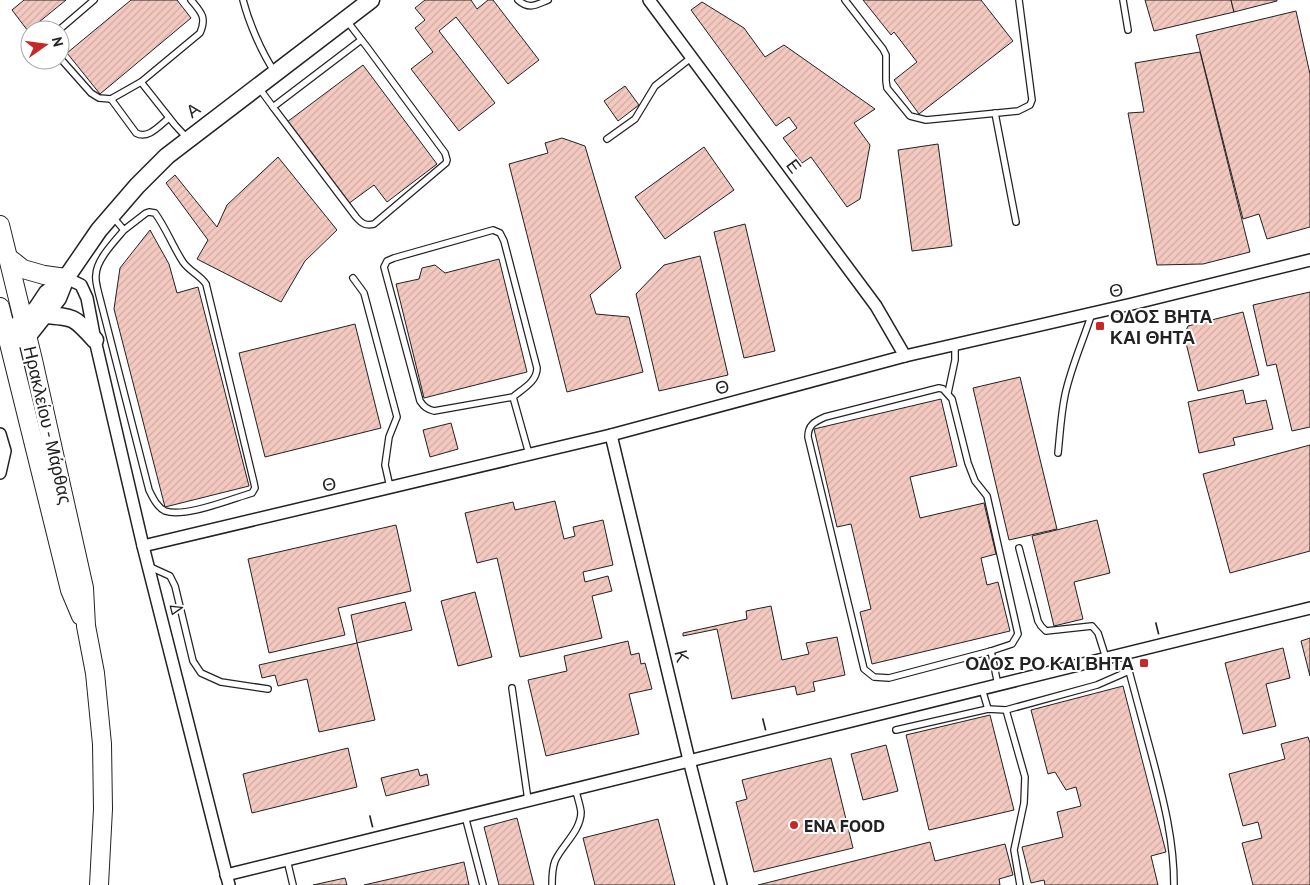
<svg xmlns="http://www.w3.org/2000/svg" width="1310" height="885" font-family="'PT Sans',sans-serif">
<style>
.building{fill:url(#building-hatch);stroke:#222}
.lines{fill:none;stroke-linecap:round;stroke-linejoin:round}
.lane-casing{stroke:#222;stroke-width:8}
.street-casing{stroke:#222;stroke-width:14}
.secondary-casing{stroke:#222;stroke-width:19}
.primary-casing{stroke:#222;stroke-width:20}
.lane{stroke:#fff;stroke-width:5.5}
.street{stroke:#fff;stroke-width:11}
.secondary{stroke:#fff;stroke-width:16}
.primary{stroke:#fff;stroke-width:18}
.poi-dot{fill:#c62828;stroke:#fff;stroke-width:2}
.labels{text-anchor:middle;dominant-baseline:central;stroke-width:4;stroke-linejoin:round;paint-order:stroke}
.street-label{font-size:18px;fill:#222;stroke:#fff}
.poi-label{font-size:18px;font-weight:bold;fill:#222;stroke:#fff;text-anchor:start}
</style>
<defs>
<pattern id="building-hatch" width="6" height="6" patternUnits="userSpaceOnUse" patternTransform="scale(1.25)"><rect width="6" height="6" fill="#f3c9c0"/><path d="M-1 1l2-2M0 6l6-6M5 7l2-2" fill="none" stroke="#d0aca5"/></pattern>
</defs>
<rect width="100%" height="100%" fill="#fff"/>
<g class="building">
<polygon points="24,0 66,0 28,31 12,10"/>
<polygon points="131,0 177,0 191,18 100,94 67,53"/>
<polygon points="425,0 471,0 477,9 488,0 493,0 539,60 508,84 456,17 439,31 495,103 459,131 411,69 433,52 415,28 425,20 415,8"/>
<polygon points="863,0 981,0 1013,41 919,114 894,80 917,62 894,32 891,35"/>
<polygon points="1145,0 1231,0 1234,12 1154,31"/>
<polygon points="1231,0 1277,0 1277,1 1234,12"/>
<polygon points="702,2 744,28 765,57 784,45 875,109 854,123 870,145 860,199 847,207 811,157 802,163 783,138 797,128 789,117 776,126 691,10"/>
<polygon points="1296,11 1310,74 1310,227 1267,239 1259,214 1243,219 1196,35"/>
<polygon points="1200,52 1250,252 1203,264 1157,265 1128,113 1144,112 1135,63"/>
<polygon points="363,65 437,164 387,202 374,185 348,204 287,122"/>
<polygon points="625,86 639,105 618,121 604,101"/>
<polygon points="562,138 585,146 621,268 590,295 596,314 629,317 643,372 567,392 509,164 548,153 545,143"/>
<polygon points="938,144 952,246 912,251 898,150"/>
<polygon points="704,147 734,190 665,239 635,197"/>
<polygon points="278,157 337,230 305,261 281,302 197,259 208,240 166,183 175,175 217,227 227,205"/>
<polygon points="745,224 775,351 744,358 714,232"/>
<polygon points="150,230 169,264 177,293 198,287 249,486 165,507 114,309 120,268"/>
<polygon points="700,256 728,375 659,391 636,294 664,265"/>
<polygon points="499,259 527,372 424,398 396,284 419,279 422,268 435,265 445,273"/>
<polygon points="1310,292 1310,427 1292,431 1276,364 1267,366 1253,305"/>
<polygon points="1243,312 1259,375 1198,391 1184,335 1188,326"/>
<polygon points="355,324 381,428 265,457 239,353"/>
<polygon points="1020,377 1057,529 1009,540 973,388"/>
<polygon points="1243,390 1246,404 1266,400 1273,429 1233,438 1235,445 1199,453 1188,402"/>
<polygon points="941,399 957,466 910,477 920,518 984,503 996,554 981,558 987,585 998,582 1010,631 872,664 860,612 871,609 851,524 837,527 814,429"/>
<polygon points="451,423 458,449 430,457 423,430"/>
<polygon points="1310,445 1310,551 1230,573 1203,474"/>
<polygon points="555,501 564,539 575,536 573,527 603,520 613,565 583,572 585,582 608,576 612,591 592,596 602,638 520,657 497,558 477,563 465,513 513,502 515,510"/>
<polygon points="1097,520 1110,573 1074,582 1083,619 1054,626 1032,536"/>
<polygon points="396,525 411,591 338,608 345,635 269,653 248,559"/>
<polygon points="475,592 492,657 458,666 441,601"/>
<polygon points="405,602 412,630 357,643 351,615"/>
<polygon points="771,606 782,660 809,654 806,643 837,637 845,675 813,682 815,691 797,695 795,686 732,699 717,629 683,636 683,633 747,619 746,611"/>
<polygon points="1310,638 1310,676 1301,641"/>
<polygon points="628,641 631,655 639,653 641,664 645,663 652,689 629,694 639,734 546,756 528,680 567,671 564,656"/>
<polygon points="357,643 375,720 319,732 307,679 278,686 275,675 262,678 259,665"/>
<polygon points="1283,648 1290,678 1266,684 1276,726 1243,734 1225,663"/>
<polygon points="1123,686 1166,852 1151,856 1158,885 1045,885 1044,880 1031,883 1022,847 1063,837 1057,812 1081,806 1076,787 1066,790 1055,772 1048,774 1031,710"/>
<polygon points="990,715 1014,810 929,830 906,735"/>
<polygon points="1308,737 1310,743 1310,885 1253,885 1242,843 1262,838 1258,822 1243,826 1229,774 1285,759 1281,744"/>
<polygon points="886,745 898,791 863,800 851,754"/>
<polygon points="348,748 357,787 252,813 243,774"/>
<polygon points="831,758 853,848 754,872 736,802 747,799 742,780"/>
<polygon points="418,769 420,776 427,774 429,785 386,796 381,778"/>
<polygon points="517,818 534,885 499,885 484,827"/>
<polygon points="658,819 675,885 595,885 583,838"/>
<polygon points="930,842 935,861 1005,844 1013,875 999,879 1000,885 758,885"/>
<polygon points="464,862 469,885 364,885"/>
<polygon points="345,878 347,885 313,885"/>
</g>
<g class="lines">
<g class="lane-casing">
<g id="lane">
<path d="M243,0C249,23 261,51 274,71"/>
<path d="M518,0C529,10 536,5 548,0"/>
<polyline points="845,0 883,49 886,55 886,81 887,88 910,116 926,120 1018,111 1030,105 1032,100 1019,0"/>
<polyline points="1123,0 1128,30"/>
<polyline points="59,30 94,0"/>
<polyline points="60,58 91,93 99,98 111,99 141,82 175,125 187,138"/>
<path d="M141,82L200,33C207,17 201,12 191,0"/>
<polyline points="259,88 273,107 361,40"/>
<path d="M111,99L136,133C148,140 160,125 169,118"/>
<path d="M273,107L356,217C362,224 366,226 374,224L446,163L447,160L445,153L367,47L347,21"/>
<polyline points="995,113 1016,222"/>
<polyline points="607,139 635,119 655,86 692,57"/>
<path d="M112,216L124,230C115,241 96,260 96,275C95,280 97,286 98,291L149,490C153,498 157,507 165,511C185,518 231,499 252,493L255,488L254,483L206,284C200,275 189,271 183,262C173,247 166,228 155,213L149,212L146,213L124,230"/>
<polyline points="353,278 364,293 397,417 389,437 385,465 390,487"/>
<path d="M939,388L943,389L952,399L968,463L975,481L987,496L1018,634L1012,644L991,651L889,678L874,677L864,669L808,437C808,425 814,422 825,417Z"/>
<polyline points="948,393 955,360 955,345"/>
<path d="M513,397C522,389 537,382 537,368L504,241L500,233L493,230L394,258L387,261L384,267L420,401C424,407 427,409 434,411L513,397L529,454"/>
<path d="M1058,453C1060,434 1061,414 1065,395C1071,367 1083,341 1092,313"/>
<polyline points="1019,548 1038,621 1041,626 1046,631 1092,626 1098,633 1106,658"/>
<polyline points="148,566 170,576 175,586 193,661 201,673 221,682 268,689"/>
<polyline points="991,651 998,685"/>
<path d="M1129,671C1137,701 1145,730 1153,760C1164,802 1174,841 1174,885"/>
<polyline points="512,688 528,800"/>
<polyline points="982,689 988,709"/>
<polyline points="1006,710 1025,777 1024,803 1014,850 1020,885"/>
<polyline points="896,730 988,709 1006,710 1097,685 1129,671 1125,654"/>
<polyline points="465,816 483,885"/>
<polyline points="287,860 293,885"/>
<path d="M552,885C552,877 552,869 555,861C562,845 581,831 581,812C580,804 577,796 575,788"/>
</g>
</g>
<g class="street-casing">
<g id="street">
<polyline points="649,0 876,306 905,356"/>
<polyline points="66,278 81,285 87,298 95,340 143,546 229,885"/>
<polyline points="0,434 5,451 0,473"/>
<polyline points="611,435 689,760 721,885"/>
<polyline points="143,546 611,435 905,356 1132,304 1310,260"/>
<polyline points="226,875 1310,608"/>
</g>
</g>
<g class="secondary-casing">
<g id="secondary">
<path d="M44,315C75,317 74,317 95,340"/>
<polyline points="6,330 24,322 37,308 47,293 65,279"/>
<polyline points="9,342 27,337 58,298 66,278 99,230 137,186 167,156 371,0"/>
</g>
</g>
<g class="primary-casing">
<g id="primary">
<polyline points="0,225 33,360 84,588 86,626 95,673 102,744 103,809 99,885"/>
<polyline points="9,258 23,269 44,275 66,278"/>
<polyline points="0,307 70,590 81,616"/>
</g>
</g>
<use href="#lane" class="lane"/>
<use href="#street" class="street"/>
<use href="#secondary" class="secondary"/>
<use href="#primary" class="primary"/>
</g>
<g class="poi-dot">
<rect x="1095" y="321" width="10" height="10" rx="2.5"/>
<rect x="1139" y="658" width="10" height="10" rx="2.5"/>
<circle cx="794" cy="825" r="5"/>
</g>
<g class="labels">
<g class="street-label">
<text transform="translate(193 110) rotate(-37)">Α</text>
<text transform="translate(794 166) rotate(53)">Ε</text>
<text transform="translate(1116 290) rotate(-13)">Θ</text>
<text transform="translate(722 387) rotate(-15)">Θ</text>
<text transform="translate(48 425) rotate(77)">Ηρακλείου - Μάρθας</text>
<text transform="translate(329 484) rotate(-13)">Θ</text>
<text transform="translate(177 609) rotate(76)">Δ</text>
<text transform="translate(1157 628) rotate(-14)">Ι</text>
<text transform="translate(682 656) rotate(76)">Κ</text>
<text transform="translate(764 724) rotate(-14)">Ι</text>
<text transform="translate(371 821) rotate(-14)">Ι</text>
</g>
<g class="poi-label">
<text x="1110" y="316">ΟΔΟΣ ΒΗΤΑ<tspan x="1110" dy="21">ΚΑΙ ΘΗΤΑ</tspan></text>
<text x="1134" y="663" text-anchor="end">ΟΔΟΣ ΡΟ ΚΑΙ ΒΗΤΑ</text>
<text x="804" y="825">ENA FOOD</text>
</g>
</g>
<g transform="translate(45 45) rotate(76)"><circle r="24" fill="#ffffff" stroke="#a7a7a7"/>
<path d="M0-4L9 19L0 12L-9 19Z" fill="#c62828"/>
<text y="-8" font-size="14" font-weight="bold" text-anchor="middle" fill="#222222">N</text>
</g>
</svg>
